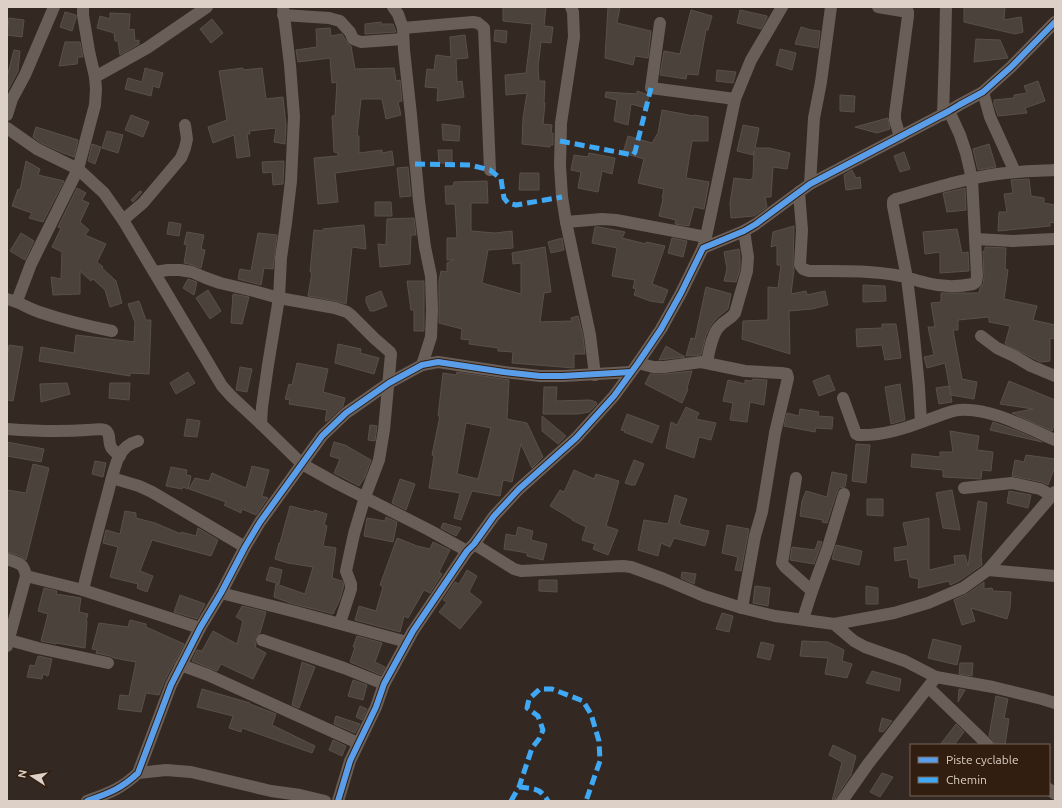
<svg xmlns="http://www.w3.org/2000/svg" width="1062" height="808" font-family="Ubuntu,sans-serif">
<style>
.building{fill:#4b423b;stroke:#595049;fill-rule:evenodd}
.lines{fill:none;stroke-linecap:round;stroke-linejoin:round}
.minor{stroke:#6a5f58;stroke-width:12}
.quiet{stroke:#3fa9f5;stroke-width:5;stroke-dasharray:10 5;stroke-linecap:butt}
.cycleway-casing{stroke:#321e10;stroke-width:8}
.cycleway{stroke:#5a9eea;stroke-width:6}
</style>
<rect width="100%" height="100%" fill="#342922"/>
<g class="building">
<polygon points="503,7 546,7 544,26 553,27 551,43 541,42 538,67 539,81 545,81 544,103 545,103 543,124 552,125 551,133 553,133 553,145 550,145 550,147 522,144 523,118 527,93 506,95 505,75 526,73 532,24 503,21"/>
<polygon points="608,7 620,7 617,23 651,31 648,58 635,56 633,65 605,58"/>
<polygon points="964,7 1005,7 1004,20 1021,17 1023,32 1015,34 964,22"/>
<polygon points="691,10 712,16 708,30 706,30 698,75 687,74 686,79 660,75 664,51 680,54"/>
<polygon points="740,10 767,16 767,18 761,29 737,23"/>
<polygon points="65,12 76,15 76,18 72,31 60,27"/>
<polygon points="110,13 130,14 129,30 134,29 135,41 139,40 139,44 120,55 118,41 115,41 114,33 97,28 100,16 110,19"/>
<polygon points="9,18 24,20 22,37 7,35"/>
<polygon points="212,19 223,33 211,43 200,29"/>
<polygon points="381,22 381,24 393,24 396,32 365,34 365,24"/>
<polygon points="801,27 811,30 820,31 818,48 795,44"/>
<polygon points="330,28 331,36 342,34 348,44 351,46 355,69 394,68 396,81 400,80 402,101 398,102 401,115 386,119 382,99 361,99 357,136 359,136 359,153 382,150 382,153 392,151 394,165 335,173 338,202 318,204 314,158 338,156 338,153 334,152 332,116 335,116 337,82 332,83 330,58 298,62 296,50 317,47 316,29"/>
<polygon points="495,30 507,31 506,43 494,41"/>
<polygon points="465,35 468,58 456,59 457,82 462,81 464,97 437,101 438,88 425,87 427,69 434,70 436,55 451,57 450,37"/>
<polygon points="976,39 1000,40 1008,58 974,62"/>
<polygon points="65,42 80,42 83,57 78,57 77,64 59,66"/>
<polygon points="780,49 796,53 792,70 776,65"/>
<polygon points="14,50 20,51 18,71 7,92 7,77"/>
<polygon points="145,68 163,73 159,88 153,86 151,96 125,89 128,78 142,82"/>
<polygon points="243,68 243,70 262,68 266,99 283,97 286,125 285,144 274,142 276,128 249,131 250,134 247,134 250,156 237,158 234,135 213,143 208,127 227,120 219,71"/>
<polygon points="717,70 736,72 733,83 716,81"/>
<polygon points="1038,81 1045,101 1025,108 1027,113 998,116 994,104 994,100 1014,98 1014,95 1027,93 1024,86"/>
<polygon points="637,91 649,95 646,108 631,104 628,125 614,121 617,100 605,97 606,92 637,94"/>
<polygon points="840,95 855,96 854,112 840,111"/>
<polygon points="662,110 694,116 694,115 708,117 708,141 692,141 686,178 709,182 704,209 694,207 689,226 675,224 676,220 659,216 663,199 662,198 664,189 638,183 644,159 623,153 628,136 652,143 658,133"/>
<polygon points="131,115 149,122 143,137 125,130"/>
<polygon points="888,118 890,129 877,133 855,127"/>
<polygon points="442,124 460,126 459,141 443,140"/>
<polygon points="743,125 759,128 755,148 769,148 790,153 787,169 773,167 771,197 765,197 767,207 754,216 731,218 730,203 734,178 751,180 752,178 753,178 754,151 753,155 737,151"/>
<polygon points="36,127 78,140 74,157 63,153 41,143 33,137"/>
<polygon points="107,131 123,135 118,153 102,148"/>
<polygon points="92,144 101,147 95,164 88,161"/>
<polygon points="989,144 996,167 978,170 973,149"/>
<polygon points="438,150 452,150 452,163 439,163"/>
<polygon points="904,152 910,169 900,172 894,156"/>
<polygon points="589,153 615,158 612,174 602,171 598,192 578,188 581,172 571,170 574,155 588,157"/>
<polygon points="26,161 40,169 38,175 64,181 43,222 29,218 32,213 12,206 18,189 20,190"/>
<polygon points="284,161 283,184 273,185 272,172 263,173 262,162"/>
<polygon points="408,167 411,196 400,197 397,168"/>
<polygon points="852,170 856,178 860,177 861,188 846,190 844,175"/>
<polygon points="520,173 539,173 539,190 519,190"/>
<polygon points="1029,179 1031,196 1044,198 1044,203 1055,205 1055,223 1050,222 1050,226 998,231 999,212 1007,212 1004,194 1013,193 1011,180"/>
<polygon points="487,181 488,203 471,203 471,231 495,233 512,231 513,248 488,250 482,283 521,294 521,263 513,264 512,253 545,247 551,292 544,293 540,322 572,321 571,318 578,316 583,336 585,354 574,354 574,368 512,363 513,352 498,351 498,348 469,344 470,340 461,339 462,329 439,323 439,281 441,271 447,272 447,263 454,260 447,260 447,238 457,238 455,204 446,204 445,186 453,186 454,182"/>
<polygon points="77,188 86,193 82,200 89,203 80,222 89,230 85,235 106,244 97,262 103,267 102,268 116,281 122,303 110,307 105,290 93,279 91,281 80,271 80,294 53,295 51,277 61,279 62,252 52,247 61,228 58,227"/>
<polygon points="965,188 966,210 947,212 943,193"/>
<polygon points="140,191 142,192 133,202 131,200"/>
<polygon points="375,202 391,202 392,216 375,216"/>
<polygon points="414,218 416,235 411,235 410,264 380,267 378,244 386,245 387,219"/>
<polygon points="169,222 181,224 179,236 167,234"/>
<polygon points="364,225 366,249 352,247 346,304 336,301 308,296 312,272 310,272 314,230 323,231 323,229"/>
<polygon points="794,226 793,265 794,270 791,294 806,291 807,295 825,291 828,305 812,309 789,311 790,354 742,339 743,321 768,320 768,287 778,288 781,265 777,265 777,245 771,247 773,232"/>
<polygon points="595,227 599,227 625,232 622,238 646,244 646,242 665,246 652,284 668,290 663,303 650,301 634,295 636,289 633,288 635,280 612,276 617,248 592,243"/>
<polygon points="957,229 962,253 968,252 969,271 940,273 940,252 925,254 923,232"/>
<polygon points="187,232 204,235 201,249 205,250 201,268 193,265 184,263 187,245 184,244"/>
<polygon points="21,233 34,241 25,260 10,251"/>
<polygon points="258,233 277,235 273,269 264,268 261,285 238,279 240,269 251,271"/>
<polygon points="562,238 564,250 551,253 548,242"/>
<polygon points="672,238 687,241 683,257 668,253"/>
<polygon points="985,247 1006,248 1005,269 1008,270 1004,299 1037,306 1033,320 1055,325 1055,339 1050,338 1050,361 1040,362 1005,344 1010,326 989,322 989,317 958,320 958,330 953,330 962,379 977,382 974,399 951,395 945,363 927,368 924,357 934,355 928,327 935,327 931,303 941,302 941,293 979,293 980,288 983,284 984,277 983,251 985,251"/>
<polygon points="739,249 740,257 740,270 736,282 724,281 727,269 724,252"/>
<polygon points="188,279 197,282 194,295 183,288"/>
<polygon points="407,281 424,281 424,331 414,331 414,310 411,310"/>
<polygon points="863,285 885,286 886,301 863,302"/>
<polygon points="706,287 731,294 728,309 717,318 711,325 706,335 701,355 686,356 691,338 695,339"/>
<polygon points="208,290 221,311 210,319 196,298"/>
<polygon points="381,291 387,306 374,311 370,311 366,302 366,297"/>
<polygon points="233,294 249,297 242,324 231,323"/>
<polygon points="139,301 146,320 151,320 149,374 130,373 130,376 39,361 41,347 74,353 76,335 134,342 135,322 128,304"/>
<polygon points="882,324 896,324 901,358 885,360 882,345 857,347 856,329 882,328"/>
<polygon points="338,344 361,349 360,353 379,358 374,374 335,363"/>
<polygon points="9,345 23,347 13,401 7,400 7,358"/>
<polygon points="666,346 685,357 659,360"/>
<polygon points="297,363 328,369 323,392 345,398 343,406 327,421 325,421 327,410 289,404 290,400 285,399 289,384 292,385"/>
<polygon points="240,367 252,369 247,392 236,390"/>
<polygon points="692,371 687,388 688,389 682,403 645,384 650,374 664,374"/>
<polygon points="188,372 195,383 176,394 170,383"/>
<path d="M457,372L509,380L507,419L527,423L543,457L532,468L521,444L512,482L503,480L500,496L472,491L461,520L454,518L460,493L429,488L434,456L432,455L440,416H438L443,373L456,375ZM466,423L491,428L478,479L457,474Z"/>
<polygon points="829,375 835,390 819,396 813,381"/>
<polygon points="753,379 767,380 764,405 750,402 747,422 730,420 733,403 723,401 728,380 745,384 745,380 752,381"/>
<polygon points="1009,381 1055,400 1055,423 1052,431 1012,413 1033,409 1000,404"/>
<polygon points="67,383 70,394 41,402 40,384"/>
<polygon points="110,383 130,383 129,400 109,398"/>
<polygon points="900,384 905,420 891,424 885,387"/>
<polygon points="949,386 952,402 939,404 936,388"/>
<polygon points="544,387 557,387 556,401 590,400 596,402 597,404 589,412 578,414 543,414"/>
<polygon points="686,407 699,413 696,419 716,423 711,440 699,437 694,458 666,448 671,422 677,425"/>
<polygon points="800,409 819,412 818,416 833,417 832,429 816,428 815,432 784,426 787,413 799,416"/>
<polygon points="627,414 659,426 652,443 624,432 625,431 621,430"/>
<polygon points="542,416 566,436 558,444 542,431"/>
<polygon points="187,419 200,421 197,437 184,436"/>
<polygon points="993,422 1018,431 1042,442 990,430"/>
<polygon points="370,425 377,426 375,441 368,440"/>
<polygon points="950,431 979,436 977,450 993,452 991,471 982,470 981,479 943,477 943,470 911,467 912,454 940,457 940,452 953,452"/>
<polygon points="7,442 44,449 41,462 7,456"/>
<polygon points="334,442 345,445 371,460 365,477 359,486 334,473 340,459 330,456"/>
<polygon points="856,444 870,445 866,483 852,481"/>
<polygon points="1026,455 1055,459 1055,467 1048,485 1042,482 1012,476 1015,460 1024,462"/>
<polygon points="634,460 644,464 635,485 631,485 625,483"/>
<polygon points="95,461 106,463 103,477 92,474"/>
<polygon points="33,464 49,468 26,560 20,556 7,552 7,490 26,493"/>
<polygon points="252,466 269,470 262,496 268,498 256,515 242,509 241,513 224,505 226,502 189,489 195,478 209,481 212,473 246,488"/>
<polygon points="171,467 187,470 186,475 191,476 188,489 183,487 182,489 166,486"/>
<polygon points="574,470 594,479 596,474 619,481 606,526 618,530 608,555 593,549 595,544 582,540 586,527 572,520 572,519 550,506 560,490 564,492"/>
<polygon points="832,472 847,475 845,487 839,488 837,492 827,523 822,522 823,520 800,516 802,501 806,491 827,497"/>
<polygon points="400,479 415,484 406,510 392,503"/>
<polygon points="952,490 960,530 943,528 936,493"/>
<polygon points="1009,491 1031,495 1028,508 1007,503"/>
<polygon points="675,495 687,499 679,523 681,524 681,525 709,531 705,546 674,538 670,547 661,543 658,556 638,550 644,520 668,524"/>
<polygon points="867,499 883,499 883,516 867,515"/>
<polygon points="978,501 987,503 981,557 982,565 959,581 950,585 949,581 918,588 919,579 910,577 907,559 895,561 894,548 908,546 903,523 929,518 929,570 955,564 954,556 965,555 968,566"/>
<polygon points="290,506 314,512 314,510 327,514 324,525 327,526 323,546 336,548 332,578 342,581 344,585 340,599 333,614 290,603 274,597 276,584 305,594 313,567 288,563 275,559 279,543 280,543"/>
<polygon points="125,511 136,513 136,518 155,523 181,534 181,532 196,536 198,528 218,540 211,556 152,540 140,571 153,576 147,592 137,588 138,584 110,577 118,547 103,543 106,530 120,534"/>
<polygon points="386,517 397,522 393,542 364,536 367,518 385,521"/>
<polygon points="443,523 461,528 456,536 441,528"/>
<polygon points="727,525 749,529 741,571 735,570 738,557 722,553"/>
<polygon points="518,527 533,531 531,540 547,544 543,560 527,556 527,553 504,549 506,534 516,536"/>
<polygon points="397,538 417,546 430,549 433,542 450,550 439,572 442,574 430,593 424,590 408,618 404,616 400,632 355,620 359,606 376,611 383,587 380,585"/>
<polygon points="818,541 822,542 814,564 790,560 792,547 815,550"/>
<polygon points="836,545 862,551 859,565 832,559"/>
<polygon points="270,567 282,570 279,584 266,580"/>
<polygon points="467,570 477,576 469,592 482,602 460,629 439,612 447,602 443,600 455,582 459,584"/>
<polygon points="682,572 696,574 694,584 681,578"/>
<polygon points="539,580 557,580 557,592 539,591"/>
<polygon points="984,582 984,589 992,588 993,591 1011,592 1010,608 1007,619 971,608 975,621 962,625 954,600 967,594"/>
<polygon points="755,586 770,588 768,606 753,603"/>
<polygon points="866,586 878,588 878,604 866,604"/>
<polygon points="44,588 57,591 56,594 81,598 79,612 88,614 86,621 87,621 85,648 56,643 56,644 41,641 48,614 38,611"/>
<polygon points="180,595 205,604 197,619 174,612"/>
<polygon points="242,606 266,612 260,633 257,635 255,638 255,641 256,645 255,647 266,653 253,679 221,664 217,671 192,661 197,650 202,651 213,631 237,644 243,621 236,617"/>
<polygon points="722,613 733,616 729,632 716,629"/>
<polygon points="130,620 146,624 146,627 184,644 164,682 159,695 146,693 141,712 118,709 120,695 129,696 136,662 114,658 110,656 96,653 97,650 92,649 99,623 128,627"/>
<polygon points="357,636 382,643 375,662 385,667 381,675 350,662 355,647 353,647"/>
<polygon points="933,639 961,646 957,665 928,658"/>
<polygon points="802,641 828,642 844,650 842,661 852,664 847,678 825,674 828,658 800,656"/>
<polygon points="761,642 774,645 770,660 757,657"/>
<polygon points="38,656 52,659 48,676 43,674 42,679 27,677 30,665 35,666"/>
<polygon points="302,662 315,667 299,708 292,705"/>
<polygon points="960,663 973,663 972,676 959,674"/>
<polygon points="872,671 901,679 899,691 866,683"/>
<polygon points="353,680 367,685 363,700 348,696"/>
<polygon points="202,689 250,703 250,704 276,714 272,725 315,746 312,753 242,728 241,732 229,728 233,716 197,707"/>
<polygon points="959,689 965,690 958,702"/>
<polygon points="996,696 1008,699 1004,718 1009,719 1005,745 995,744 993,740 989,736"/>
<polygon points="360,706 367,709 362,720 356,717"/>
<polygon points="336,716 360,724 355,733 334,724"/>
<polygon points="882,718 892,721 883,732 879,731"/>
<polygon points="956,724 964,732 954,745 940,745"/>
<polygon points="333,740 346,746 342,756 329,750"/>
<polygon points="833,745 856,756 851,775 836,797 835,801 832,801 842,762 829,755"/>
<polygon points="882,773 893,777 880,797 870,792"/>
</g>
<g class="lines">
<g class="minor">
<polyline points="283,7 290,65 294,117 291,181 286,223 281,258 279,298 268,365 262,407 261,424 302,464 336,483 429,530 467,551"/>
<polyline points="393,7 398,14 403,28 404,50 411,115 419,201 425,247 431,276 432,310 431,337 422,365"/>
<polyline points="571,7 573,12 574,37 561,123 560,166 562,197 566,222 590,335 595,375"/>
<polyline points="878,7 908,12 908,16 895,114 895,120 900,137"/>
<polyline points="283,15 329,18 340,21 350,32 353,39 361,42 403,39"/>
<polyline points="660,23 651,88 735,99"/>
<polyline points="403,28 473,22 478,23 484,28 490,170"/>
<polyline points="95,77 147,48 207,7"/>
<polyline points="983,92 990,117 1015,172"/>
<polyline points="7,115 12,99 25,75 54,7"/>
<polyline points="943,115 945,51 946,7"/>
<polyline points="7,128 37,149 78,169 104,193 123,220 222,386 231,396 261,424"/>
<polyline points="810,184 814,118 821,82 831,7"/>
<path d="M799,192L802,230L800,265L803,269L809,271C839,271 870,270 901,276C910,278 918,281 927,283C942,287 958,287 973,284L976,282L977,276L972,179L966,153L960,135L949,111"/>
<polyline points="123,220 143,203 181,158 185,148 187,139 185,125"/>
<polyline points="566,222 602,219 616,220 706,237"/>
<polyline points="975,239 1013,241 1055,239"/>
<polyline points="703,248 706,237 735,99 751,60 782,7"/>
<polyline points="154,272 168,270 180,270 192,272 206,278 220,283 254,291 279,298 335,308 347,312 351,315 374,338 390,352 391,354 384,430 379,460 365,497 354,534 346,571 351,584 351,589 340,623"/>
<path d="M7,299C20,302 27,308 39,312C63,320 87,326 112,331"/>
<polyline points="17,301 31,264 78,169 95,105 96,89 95,77 89,51 83,15 83,7"/>
<polyline points="981,336 997,348 1014,356 1031,366 1055,376"/>
<path d="M707,362C709,352 712,333 720,326C725,320 730,320 735,313L747,271L748,257L744,231"/>
<polyline points="638,363 653,367 664,367 701,362 745,371 781,373 787,374 788,378 775,433 762,512 755,536 742,608"/>
<path d="M843,398L856,434L858,435C883,436 907,428 930,419C939,416 949,411 959,410C989,407 1028,428 1055,440"/>
<path d="M921,422L919,387L913,327L907,278L893,206V201L896,199C932,189 968,177 1006,173C1022,171 1039,171 1055,170"/>
<path d="M7,429C34,431 60,432 87,430C92,430 100,428 105,430C111,433 108,442 111,447C112,450 117,453 120,456"/>
<polyline points="112,478 139,486 152,492 245,547"/>
<polyline points="796,478 782,563 785,567 812,591"/>
<polyline points="964,488 1012,483 1040,489 1051,495"/>
<polyline points="474,544 514,569 521,571 623,566 631,567 664,579 704,596 742,608 775,616 834,624 854,641 865,647 905,661 936,677 993,687 1042,699 1055,703"/>
<path d="M7,559C18,563 24,563 26,576L83,590L200,628"/>
<polyline points="988,570 1055,576"/>
<path d="M83,590C90,560 98,530 106,500C110,486 113,470 119,456C123,449 130,443 138,441"/>
<polyline points="221,593 296,612 407,642"/>
<polyline points="803,619 812,591 828,547 844,494"/>
<polyline points="834,624 894,613 928,603 963,588 988,570 1055,492"/>
<polyline points="9,640 38,648 108,663"/>
<polyline points="262,640 344,668 384,684"/>
<polyline points="7,646 26,576"/>
<polyline points="181,665 208,675 358,743"/>
<polyline points="929,688 988,745"/>
<polyline points="138,773 166,770 191,772 271,791 300,795 325,801"/>
<polyline points="1049,789 1055,794"/>
<path d="M87,801C109,793 121,789 138,773L171,685L200,628L221,593L245,547L260,522L322,436L346,413L389,383L422,365L438,362L504,372L540,376H563L631,372"/>
<polyline points="338,801 350,761 376,707 384,684 413,631 467,551 474,544 494,516 507,502 519,489 576,438 614,396 638,363 661,329 681,293 703,248 744,231 756,224 810,184 949,111 959,105 983,92 1011,67 1055,22"/>
<polyline points="842,801 868,764 936,677"/>
</g>
<g class="quiet">
<polyline points="560,141 633,155 635,152 651,88"/>
<polyline points="415,164 470,165 490,170 501,179 504,198 508,203 516,205 562,197"/>
<path d="M519,787C534,789 539,787 548,801"/>
<polyline points="511,801 519,787 532,748 539,739 543,730 538,716 527,708 529,699 540,689 552,689 583,701 591,714 599,741 600,761 586,801"/>
</g>
<g class="cycleway-casing">
<g id="cycleway">
<path d="M87,801C109,793 121,789 138,773L171,685L200,628L221,593L245,547L260,522L322,436L346,413L389,383L422,365L438,362L504,372L540,376H563L631,372"/>
<polyline points="338,801 350,761 376,707 384,684 413,631 467,551 474,544 494,516 507,502 519,489 576,438 614,396 638,363 661,329 681,293 703,248 744,231 756,224 810,184 949,111 959,105 983,92 1011,67 1055,22"/>
</g>
</g>
<use href="#cycleway" class="cycleway"/>
</g>
<rect width="1062" height="808" fill="none" stroke="#ddd0c7" stroke-width="16"/>
<rect x="910" y="744" width="140" height="52" fill="#321e10" stroke="#766559"/>
<rect x="918" y="757" width="20" height="6" fill="#5a9eea" stroke="#766559"/>
<text x="946" y="764" font-size="12" fill="#ddd0c7">Piste cyclable</text>
<rect x="918" y="777" width="20" height="6" fill="#3fa9f5" stroke="#766559"/>
<text x="946" y="784" font-size="12" fill="#ddd0c7">Chemin</text>
<g transform="translate(32 776) rotate(282)" stroke="#321e10" stroke-width="3" paint-order="stroke">
<path d="M0-3L7 15L0 10L-7 15Z" fill="#ddd0c7"/>
<text y="-6" font-size="11" font-weight="bold" text-anchor="middle" fill="#ddd0c7">N</text>
</g>
</svg>
